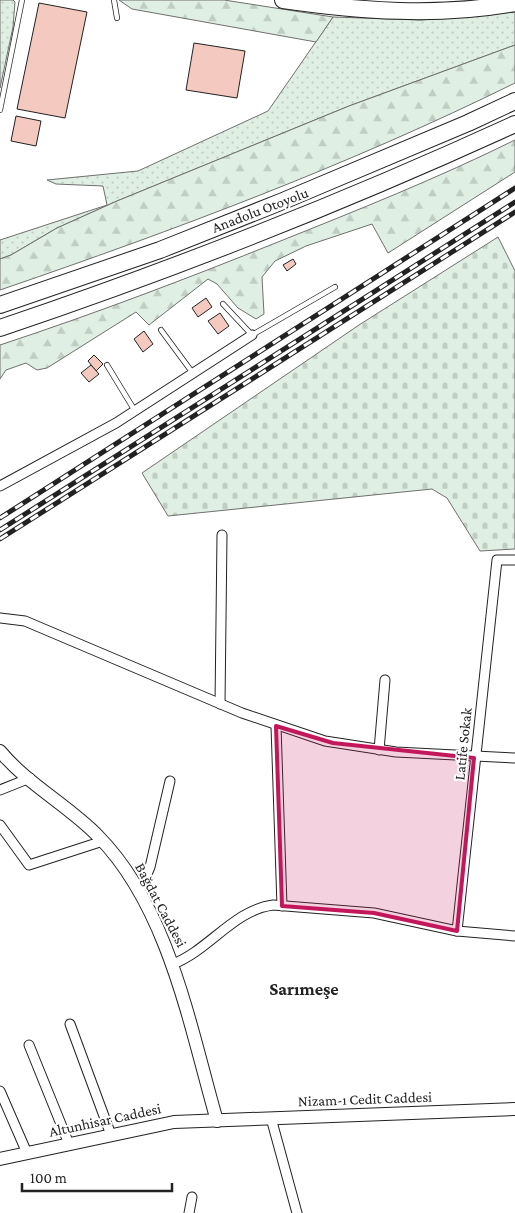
<svg xmlns="http://www.w3.org/2000/svg" width="515" height="1213" font-family="'Crimson Pro',serif">
<style>
.grass{fill:url(#grass-dots);stroke:#6f6f6f}
.forest{fill:url(#forest-firs);stroke:#6f6f6f}
.cemetery{fill:url(#cemetery-stones);stroke:#6f6f6f}
.building{fill:#f3c9c0;stroke:#222}
.lines{fill:none;stroke-linecap:round;stroke-linejoin:round}
.lane-casing{stroke:#222;stroke-width:6}
.street-casing{stroke:#222;stroke-width:11}
.secondary-casing{stroke:#222;stroke-width:14}
.highway-casing{stroke:#222;stroke-width:18}
.lane{stroke:#fff;stroke-width:4.5}
.street{stroke:#fff;stroke-width:9}
.secondary{stroke:#fff;stroke-width:12}
.highway{stroke:#fff;stroke-width:16}
.rail-casing{stroke:#222;stroke-width:5}
.rail{stroke:#fff;stroke-width:3;stroke-dasharray:9;stroke-linecap:butt}
.marked{fill:#c2185b;fill-opacity:0.2;stroke:#c2185b;stroke-width:4;stroke-linejoin:round}
.labels{text-anchor:middle;dominant-baseline:central;stroke-width:4;stroke-linejoin:round;paint-order:stroke}
.street-label{font-size:15px;fill:#222;stroke:#fff}
.quarter-label{font-size:18px;font-weight:bold;fill:#222;stroke:#fff}
</style>
<defs>
<pattern id="grass-dots" width="8" height="8" patternUnits="userSpaceOnUse" patternTransform="scale(1.25)"><rect width="8" height="8" fill="#e0efe3"/><path d="M2 2h.1M6 6h.1" fill="none" stroke="#c0cdc2" stroke-width="1.8" stroke-linecap="round"/></pattern>
<pattern id="forest-firs" width="22" height="20" patternUnits="userSpaceOnUse" patternTransform="scale(1.25)"><rect width="22" height="20" fill="#e0efe3"/><path d="M5 1l3.5 6h-7zM16 11l3.5 6h-7z" fill="#c0cdc2"/></pattern>
<pattern id="cemetery-stones" width="16" height="16" patternUnits="userSpaceOnUse" patternTransform="scale(1.25)"><rect width="16" height="16" fill="#e0efe3"/><path d="M2 7V4a2 2 0 0 1 4 0v3zM10 15v-3a2 2 0 0 1 4 0v3z" fill="#c0cdc2"/></pattern>
</defs>
<rect width="100%" height="100%" fill="#fff"/>
<g class="grass">
<polygon points="0,0 13,0 15,2 13,27 0,88"/>
<polygon points="515,12 515,45 349,106 117,201 57,228 11,255 0,259 0,240 107,205 103,186 56,184 47,180 138,171 268,111 333,17 421,20"/>
</g>
<g class="forest">
<polygon points="119,0 224,0 333,17 316,42 132,9"/>
<path d="M515,45V83C349,165 175,230 0,290V259L11,255L57,228L117,201L349,106Z"/>
<path d="M515,140V172L388,253L372,224L306,246L275,261L262,277L264,314L256,319L238,308L217,284L208,279L149,325L136,312L47,368L37,370L26,363L6,370L0,379V345C94,314 186,279 278,242C358,210 438,178 515,140Z"/>
</g>
<polygon class="cemetery" points="498,237 515,271 515,549 480,551 447,498 432,489 168,516 142,473 359,325"/>
<g class="building">
<polygon points="39,3 87,12 65,118 17,109"/>
<polygon points="194,43 245,51 237,98 186,90"/>
<polygon points="16,116 41,121 36,146 11,141"/>
<polygon points="293,259 296,264 287,271 283,265"/>
<polygon points="206,298 212,307 198,317 192,308"/>
<polygon points="220,313 229,326 218,334 208,321"/>
<polygon points="144,331 153,344 143,352 134,339"/>
<polygon points="94,355 103,364 96,371 88,361"/>
<polygon points="91,365 99,374 89,382 81,373"/>
</g>
<g class="lines">
<g class="lane-casing">
<g id="lane">
<polyline points="114,0 117,18"/>
<polyline points="0,110 22,0"/>
<polyline points="223,304 252,335 335,287"/>
<polyline points="161,330 192,372"/>
<polyline points="107,365 135,411"/>
</g>
</g>
<g class="street-casing">
<g id="street">
<polyline points="0,486 116,423 252,335"/>
<polyline points="0,618 25,621 242,713 325,741 396,752 515,758"/>
<polyline points="220,704 222,535"/>
<polyline points="276,726 282,906"/>
<polyline points="379,750 385,680"/>
<polyline points="0,790 30,778"/>
<polyline points="0,825 29,865 103,841"/>
<polyline points="139,893 150,867 170,781"/>
<polyline points="457,931 497,560 515,560"/>
<path d="M173,964C209,950 234,910 273,905L374,913L457,931L515,936"/>
<polyline points="70,1024 111,1135"/>
<polyline points="29,1045 69,1144"/>
<polyline points="0,1091 27,1153"/>
<polyline points="271,1118 297,1213"/>
<polyline points="189,1213 192,1197"/>
</g>
</g>
<g class="secondary-casing">
<g id="secondary">
<path d="M0,751C27,784 69,806 98,836C169,908 190,1027 217,1121"/>
<polyline points="0,1159 174,1122 515,1109"/>
</g>
</g>
<g class="highway-casing">
<g id="highway">
<path d="M283,0C359,11 439,17 515,3"/>
<polyline points="0,305 160,250 283,201 468,123 515,101"/>
<path d="M0,328C175,269 347,201 515,124"/>
</g>
</g>
<use href="#lane" class="lane"/>
<use href="#street" class="street"/>
<use href="#secondary" class="secondary"/>
<use href="#highway" class="highway"/>
<g class="rail-casing">
<g id="rail">
<polyline points="0,518 515,188"/>
<polyline points="0,530 515,202"/>
<polyline points="0,539 515,212"/>
</g>
</g>
<use href="#rail" class="rail"/>
</g>
<path class="marked" d="M276,726L333,743L474,758L457,931L374,913L282,906Z"/>
<g class="labels">
<g class="street-label">
<text transform="translate(260 210) rotate(-21)">Anadolu Otoyolu</text>
<text transform="translate(463 744) rotate(-84)">Latife Sokak</text>
<text transform="translate(161 905) rotate(62)">Bağdat Caddesi</text>
<text transform="translate(365 1099) rotate(-2)">Nizam-ı Cedit Caddesi</text>
<text transform="translate(105 1120) rotate(-12)">Altunhisar Caddesi</text>
</g>
<g class="quarter-label">
<text x="304" y="989">Sarımeşe</text>
</g>
</g>
<path d="M22 1183v8h150v-8" fill="none" stroke="#222222" stroke-width="2.5"/>
<text x="30" y="1183" font-size="15" fill="#222222" stroke="#ffffff" stroke-width="4" paint-order="stroke">100 m</text>
</svg>
